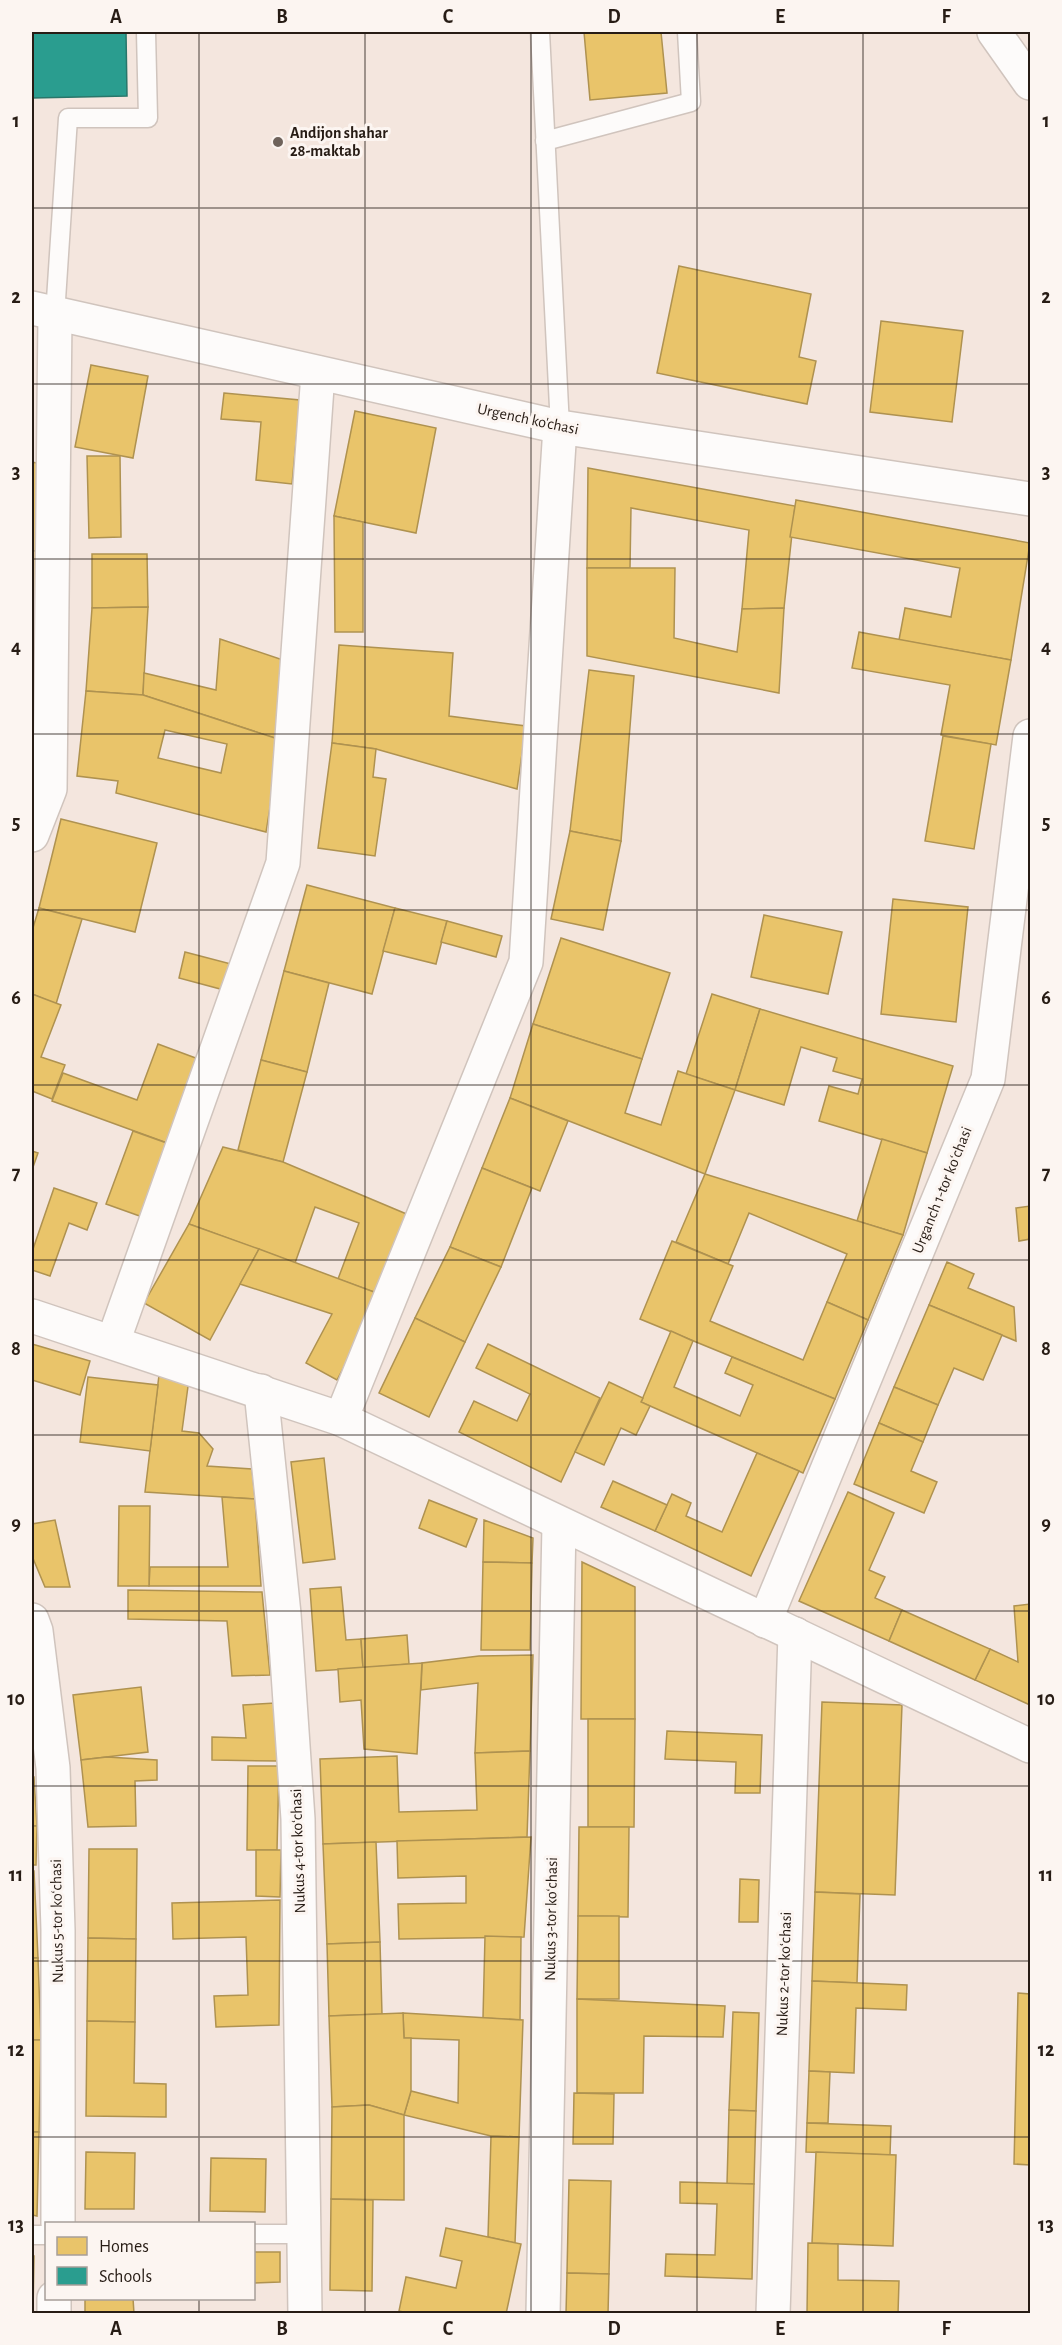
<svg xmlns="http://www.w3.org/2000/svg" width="1062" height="2345" font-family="'Alegreya Sans',sans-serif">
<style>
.homes{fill:#e9c46a;stroke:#af9250;stroke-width:1.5;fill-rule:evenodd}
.schools{fill:#2a9d8f;stroke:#29766a;stroke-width:1.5}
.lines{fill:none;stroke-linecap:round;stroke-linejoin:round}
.service-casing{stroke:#d0c4bd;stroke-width:21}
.minor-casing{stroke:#d0c4bd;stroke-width:36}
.service{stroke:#fdfbfa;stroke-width:18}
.minor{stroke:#fdfbfa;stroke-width:33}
.grid{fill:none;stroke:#271c15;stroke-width:1.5;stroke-opacity:0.55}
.poi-dot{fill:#6f635b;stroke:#fcf5f1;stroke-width:2}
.labels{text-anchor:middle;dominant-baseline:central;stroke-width:6;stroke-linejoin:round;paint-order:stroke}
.poi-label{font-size:16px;font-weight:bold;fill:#271c15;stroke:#fcf5f1;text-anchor:start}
.street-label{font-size:16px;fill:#271c15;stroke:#fcf5f1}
.neatline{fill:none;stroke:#271c15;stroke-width:2}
.grid-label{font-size:20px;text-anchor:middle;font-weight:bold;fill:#271c15}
</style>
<rect width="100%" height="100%" fill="#f4e6de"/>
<g class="homes">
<polygon points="584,32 661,32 667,93 590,100"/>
<polygon points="679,266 811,294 799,357 816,361 807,404 657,373"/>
<polygon points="881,321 963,331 952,422 870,412"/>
<polygon points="91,365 148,376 133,458 75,447"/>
<polygon points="224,393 300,400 292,484 256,480 261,422 221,419"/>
<polygon points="355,411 436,428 416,533 334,516"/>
<polygon points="87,456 120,456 121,537 89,538"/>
<polygon points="32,462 41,464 42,551 32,551"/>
<polygon points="588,468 795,506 784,608 742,609 749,530 631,508 630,568 587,568"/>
<polygon points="796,500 1030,543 1011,660 899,640 905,608 951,617 960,568 790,537"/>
<polygon points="334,516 363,522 363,632 335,632"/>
<polygon points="32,551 52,551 47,658 32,656"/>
<polygon points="92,554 147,554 148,607 92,608"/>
<polygon points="587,568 675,568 674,638 737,652 742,609 784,608 779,693 587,656"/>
<polygon points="148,607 143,695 86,691 92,608"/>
<polygon points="859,632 1011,660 996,745 941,735 950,685 852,668"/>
<polygon points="220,639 286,661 281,740 143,695 144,673 216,690"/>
<polygon points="339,645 453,653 449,716 526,726 517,789 376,749 332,743"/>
<polygon points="32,656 47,658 34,768 32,767"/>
<polygon points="589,670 634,676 621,841 570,831"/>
<path d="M86,691L143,695L281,740L266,832L116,793L118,781L77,776ZM165,730L227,744L221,773L158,758Z"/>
<polygon points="943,736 991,744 974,849 925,841"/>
<polygon points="332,743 376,749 373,777 386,779 375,856 318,848"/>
<polygon points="61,819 157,843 135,932 39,908"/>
<polygon points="570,831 621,841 603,930 551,919"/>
<polygon points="307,885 395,908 372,994 284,971"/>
<polygon points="893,899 968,907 956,1022 881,1014"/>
<polygon points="39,908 82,919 56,1004 32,994 32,931"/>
<polygon points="395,908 447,921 436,964 383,951"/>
<polygon points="764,915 842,932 828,994 751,977"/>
<polygon points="447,921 502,936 496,957 441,942"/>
<polygon points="561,938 670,973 642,1059 533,1024"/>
<polygon points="185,952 231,964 224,990 179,978"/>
<polygon points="284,971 329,983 307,1072 261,1060"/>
<polygon points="32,994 61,1005 41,1057 65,1065 52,1099 32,1091"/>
<polygon points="712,994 760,1009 735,1090 686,1074"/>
<polygon points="760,1009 953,1066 927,1153 819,1121 829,1086 858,1094 862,1079 833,1071 837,1058 801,1047 784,1105 735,1090"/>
<polygon points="533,1024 642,1059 625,1113 661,1125 678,1071 735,1090 705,1174 510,1098"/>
<polygon points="158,1044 201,1060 170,1144 52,1101 63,1073 137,1100"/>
<polygon points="261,1060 307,1072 283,1162 238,1150"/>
<polygon points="510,1098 568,1121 540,1191 482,1168"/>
<polygon points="133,1131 175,1146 148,1219 106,1204"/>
<polygon points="882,1139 927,1153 903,1235 857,1221"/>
<polygon points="223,1147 283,1162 416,1218 382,1295 338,1279 359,1223 315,1207 295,1263 189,1224"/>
<polygon points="32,1151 38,1153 32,1170"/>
<polygon points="482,1168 532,1188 501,1267 450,1247"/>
<polygon points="705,1174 903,1235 868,1320 827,1302 847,1254 749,1213 728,1264 676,1242"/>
<polygon points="54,1188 97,1203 87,1230 69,1223 50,1276 32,1270 32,1252"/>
<polygon points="1030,1206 1030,1239 1019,1241 1016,1208"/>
<polygon points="189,1224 259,1249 210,1340 144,1303"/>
<polygon points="672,1241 733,1266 710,1321 803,1360 827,1302 868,1320 835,1399 640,1319"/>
<polygon points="450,1247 501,1267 465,1342 415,1318"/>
<polygon points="259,1249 382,1295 337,1380 306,1363 332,1314 240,1284"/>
<polygon points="947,1262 974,1274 968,1288 1014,1307 1016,1341 929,1305"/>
<polygon points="929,1305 1002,1335 983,1380 954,1368 938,1405 894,1387"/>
<polygon points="415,1318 465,1342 429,1417 379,1393"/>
<polygon points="671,1331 693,1341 674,1387 740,1416 753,1385 725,1373 732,1357 835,1399 803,1473 641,1402"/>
<polygon points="32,1344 90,1361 80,1395 32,1380"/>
<polygon points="488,1344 600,1398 561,1482 459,1432 474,1401 517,1421 530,1394 476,1368"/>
<polygon points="159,1375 189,1379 182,1431 199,1433 213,1449 207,1466 252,1469 255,1499 145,1492"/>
<polygon points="88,1377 158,1385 150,1451 80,1442"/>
<polygon points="609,1382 643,1398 641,1402 650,1406 636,1435 621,1428 604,1465 575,1452"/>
<polygon points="894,1387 938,1405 923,1442 879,1423"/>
<polygon points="879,1423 923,1442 911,1471 937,1482 924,1513 854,1484"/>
<polygon points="757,1453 799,1471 751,1576 655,1531 672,1494 691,1503 686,1516 722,1532"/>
<polygon points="324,1458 335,1559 303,1563 291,1462"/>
<polygon points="613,1481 667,1505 655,1531 601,1507"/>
<polygon points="848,1492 894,1513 869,1570 885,1577 875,1598 902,1610 889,1641 799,1601"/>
<polygon points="222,1497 255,1499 261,1586 149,1586 150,1567 228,1567"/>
<polygon points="429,1500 477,1519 466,1547 419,1528"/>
<polygon points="119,1506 150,1506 149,1586 118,1586"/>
<polygon points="55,1520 70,1587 45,1587 32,1556 32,1524"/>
<polygon points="484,1520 533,1538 532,1563 483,1562"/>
<polygon points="483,1562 532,1563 530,1650 481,1650"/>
<polygon points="582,1562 635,1587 635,1719 581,1719"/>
<polygon points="341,1587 346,1640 361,1639 363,1668 316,1671 310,1589"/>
<polygon points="128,1590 262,1592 270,1675 232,1676 227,1621 128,1619"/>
<polygon points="1030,1604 1030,1705 975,1680 990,1649 1018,1662 1014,1606"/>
<polygon points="902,1610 990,1649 975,1680 889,1641"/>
<polygon points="407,1635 409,1664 363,1668 361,1639"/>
<polygon points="533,1655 530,1751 475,1753 478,1683 421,1690 422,1663 479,1656"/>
<polygon points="422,1663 417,1754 364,1749 361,1700 340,1702 338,1669"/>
<polygon points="141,1687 148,1752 81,1760 73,1695"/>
<polygon points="822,1702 902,1705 895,1895 815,1892"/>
<polygon points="275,1703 278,1761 212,1760 212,1737 246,1738 243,1705"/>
<polygon points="588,1719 635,1719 634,1827 588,1827"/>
<polygon points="667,1731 762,1735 760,1793 735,1793 736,1762 665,1759"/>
<polygon points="530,1751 527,1837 323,1844 320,1759 397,1756 399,1812 477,1810 475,1753"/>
<polygon points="107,1757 157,1760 157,1780 135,1781 136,1826 88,1827 81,1760"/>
<polygon points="248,1766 279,1766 277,1850 247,1850"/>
<polygon points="32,1777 34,1777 37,1826 32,1826"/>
<polygon points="32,1826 37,1826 36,1865 32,1865"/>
<polygon points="579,1827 629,1827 628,1917 578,1916"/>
<polygon points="531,1837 524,1937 399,1939 398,1904 466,1903 466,1876 398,1878 397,1841"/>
<polygon points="376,1842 380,1942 327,1944 323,1844"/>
<polygon points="89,1849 137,1849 136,1939 88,1938"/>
<polygon points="256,1850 281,1850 280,1897 256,1896"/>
<polygon points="32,1871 34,1871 38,1958 32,1958"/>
<polygon points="740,1879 759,1880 758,1922 739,1922"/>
<polygon points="815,1892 860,1894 857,1983 812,1981"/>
<polygon points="280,1900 279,2025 216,2027 214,1996 248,1995 246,1937 173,1939 172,1903"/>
<polygon points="578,1916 619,1916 619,1999 577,1999"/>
<polygon points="485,1936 521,1937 520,2020 483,2018"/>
<polygon points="88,1938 136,1939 135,2022 87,2021"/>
<polygon points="380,1942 382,2014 329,2016 327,1944"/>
<polygon points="32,1958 38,1958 41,2040 32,2040"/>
<polygon points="812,1981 907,1985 906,2010 856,2008 854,2073 809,2071"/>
<polygon points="1018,1993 1030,1994 1030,2165 1014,2164"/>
<polygon points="577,1999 725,2006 723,2037 644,2036 643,2093 577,2093"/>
<polygon points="733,2012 759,2013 756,2111 729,2110"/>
<polygon points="403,2013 523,2020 519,2137 491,2136 404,2115 411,2091 458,2103 459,2040 404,2038"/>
<polygon points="403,2013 404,2038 411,2038 411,2091 404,2115 369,2105 332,2107 329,2016"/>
<polygon points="87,2021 135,2022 134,2083 166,2084 166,2117 86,2116"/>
<polygon points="32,2040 41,2040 39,2132 32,2132"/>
<polygon points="809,2071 830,2072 828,2123 807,2123"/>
<polygon points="574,2093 614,2094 613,2144 573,2144"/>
<polygon points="369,2105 404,2115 404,2200 331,2199 332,2107"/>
<polygon points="729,2110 756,2111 754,2184 727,2184"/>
<polygon points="807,2123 891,2126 890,2155 806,2152"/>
<polygon points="32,2132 39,2132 37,2216 32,2215"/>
<polygon points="491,2136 519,2137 515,2243 488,2237"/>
<polygon points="86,2152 135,2153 134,2209 85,2209"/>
<polygon points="816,2152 896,2155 893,2246 812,2243"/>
<polygon points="211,2158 266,2159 265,2212 210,2211"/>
<polygon points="569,2180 611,2181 609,2274 567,2273"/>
<polygon points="680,2182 754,2184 752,2279 665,2276 666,2254 715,2255 717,2204 680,2203"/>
<polygon points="331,2199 373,2200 372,2291 330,2290"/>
<polygon points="446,2228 521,2244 506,2314 411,2314 399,2311 406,2277 456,2288 462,2261 440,2256"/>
<polygon points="808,2243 838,2244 838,2280 899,2281 898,2314 807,2314"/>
<polygon points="254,2252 280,2252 280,2282 254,2283"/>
<polygon points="32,2256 34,2256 33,2314 32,2314"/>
<polygon points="567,2273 609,2274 608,2314 566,2314"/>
<polygon points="85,2298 133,2298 134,2314 85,2314"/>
</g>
<polygon class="schools" points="32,32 126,32 127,96 32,98"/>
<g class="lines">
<g class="service-casing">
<g id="service">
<polyline points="540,32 560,427"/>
<polyline points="545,141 691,102 687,32"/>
<polyline points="55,315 68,118 148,118 146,32"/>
<polyline points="254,2234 306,2234"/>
<polyline points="32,2235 46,2235"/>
</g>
</g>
<g class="minor-casing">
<g id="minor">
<polyline points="994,32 1030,83"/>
<polyline points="32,308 560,427 1030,499"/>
<polyline points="32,835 50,789 55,315"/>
<polyline points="32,1316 341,1419 1030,1746"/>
<polyline points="113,1342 283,863 318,373"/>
<polyline points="261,1391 284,1614 298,1819 305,2314"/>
<polyline points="341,1419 526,962 560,427"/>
<polyline points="32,1620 36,1631 53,1768 58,1930 58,2224"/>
<polyline points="765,1621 988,1079 1030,736"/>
<polyline points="54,2314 54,2298"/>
<polyline points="543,2314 559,1525"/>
<polyline points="773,2314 795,1634"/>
</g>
</g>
<use href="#service" class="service"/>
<use href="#minor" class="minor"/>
</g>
<path class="grid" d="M199,32V2224M365,32V2314M531,32V2314M697,32V2314M863,32V2314M32,208H1030M32,384H1030M32,559H1030M32,734H1030M32,910H1030M32,1085H1030M32,1260H1030M32,1435H1030M32,1611H1030M32,1786H1030M32,1961H1030M32,2137H1030M199,2298V2314"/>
<circle class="poi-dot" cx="278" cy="142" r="6"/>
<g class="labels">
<g class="poi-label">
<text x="290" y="133">Andijon shahar<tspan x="290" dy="18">28-maktab</tspan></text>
</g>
<g class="street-label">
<text transform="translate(528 419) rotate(12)">Urgench ko'chasi</text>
<text transform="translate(942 1190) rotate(-68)">Urganch 1-tor koʻchasi</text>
<text transform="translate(298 1851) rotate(-92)">Nukus 4-tor koʻchasi</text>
<text transform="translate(551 1919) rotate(-89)">Nukus 3-tor koʻchasi</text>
<text transform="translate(57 1921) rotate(-91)">Nukus 5-tor koʻchasi</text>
<text transform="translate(784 1974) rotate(-88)">Nukus 2-tor koʻchasi</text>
</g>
</g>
<rect width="1062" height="2345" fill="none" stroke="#fcf5f1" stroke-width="66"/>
<rect x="45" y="2222" width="210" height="78" fill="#fcf5f1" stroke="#a79e99" stroke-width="1.5"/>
<rect x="57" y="2237" width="30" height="18" fill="#e9c46a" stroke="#a79e99" stroke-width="1.5"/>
<text x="99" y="2252" font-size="18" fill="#271c15">Homes</text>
<rect x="57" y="2267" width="30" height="18" fill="#2a9d8f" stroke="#a79e99" stroke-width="1.5"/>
<text x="99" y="2282" font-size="18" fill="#271c15">Schools</text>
<rect x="33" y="33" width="996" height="2279" class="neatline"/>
<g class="grid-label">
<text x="116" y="23">A</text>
<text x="282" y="23">B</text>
<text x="448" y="23">C</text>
<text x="614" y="23">D</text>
<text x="780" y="23">E</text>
<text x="946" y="23">F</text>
<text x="16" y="127">1</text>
<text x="1046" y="127">1</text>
<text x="16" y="303">2</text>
<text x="1046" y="303">2</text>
<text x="16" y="478">3</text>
<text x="1046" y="478">3</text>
<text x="16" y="653">4</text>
<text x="1046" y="653">4</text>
<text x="16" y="829">5</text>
<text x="1046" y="829">5</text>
<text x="16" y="1004">6</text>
<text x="1046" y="1004">6</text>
<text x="16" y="1179">7</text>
<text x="1046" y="1179">7</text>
<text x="16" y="1355">8</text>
<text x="1046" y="1355">8</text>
<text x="16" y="1530">9</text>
<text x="1046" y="1530">9</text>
<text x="16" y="1705">10</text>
<text x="1046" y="1705">10</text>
<text x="16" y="1881">11</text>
<text x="1046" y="1881">11</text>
<text x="16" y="2056">12</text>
<text x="1046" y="2056">12</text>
<text x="16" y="2231">13</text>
<text x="1046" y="2231">13</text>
<text x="116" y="2335">A</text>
<text x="282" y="2335">B</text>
<text x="448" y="2335">C</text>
<text x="614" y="2335">D</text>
<text x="780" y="2335">E</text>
<text x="946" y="2335">F</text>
</g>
</svg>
